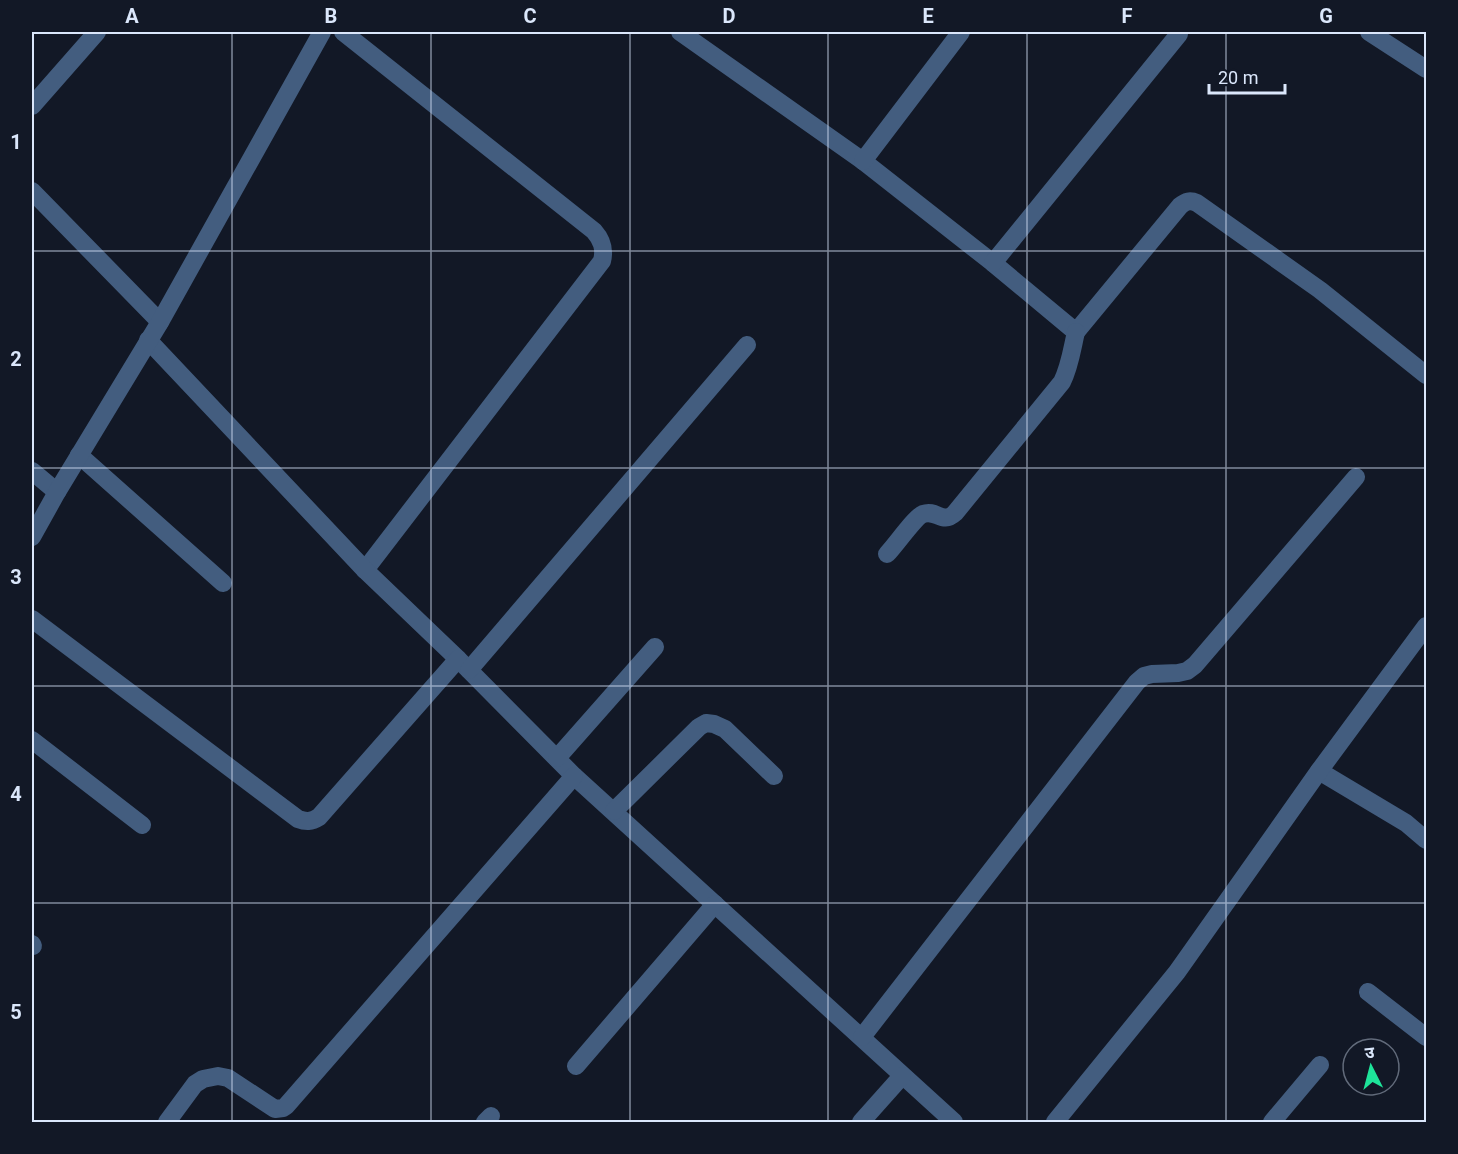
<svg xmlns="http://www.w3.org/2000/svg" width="1458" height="1154" font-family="Roboto,'Noto Sans Devanagari',sans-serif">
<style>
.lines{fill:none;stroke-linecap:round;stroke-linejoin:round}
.minor{stroke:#435d7f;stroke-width:18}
.grid{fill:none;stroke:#dbe7fb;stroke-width:1.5;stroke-opacity:0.55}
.neatline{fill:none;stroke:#dbe7fb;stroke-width:2}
.grid-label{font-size:20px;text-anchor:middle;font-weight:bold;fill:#dbe7fb}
</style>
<rect width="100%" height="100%" fill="#121826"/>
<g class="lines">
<g class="minor">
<path d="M343,32L594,231C602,240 605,249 602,261L365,570"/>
<path d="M680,32L863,161L993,263L1076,332L1180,206C1186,201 1190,200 1197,203L1320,290L1426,375"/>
<polyline points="1369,32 1426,69"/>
<polyline points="32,106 97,32"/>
<polyline points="863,161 961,32"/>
<polyline points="32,191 160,322"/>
<polyline points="993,263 1179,34"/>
<polyline points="148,340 365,570 458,659 574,776 954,1122"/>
<polyline points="79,455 223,583"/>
<polyline points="32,471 57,492"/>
<polyline points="32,537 57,492 160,322 322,32"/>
<path d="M887,554C895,546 915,517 923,514C937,509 942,525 955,513L1062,382C1070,366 1072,349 1076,332"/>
<path d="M32,619L298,819C306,822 311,822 319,817L458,659"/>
<polyline points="469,670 747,345"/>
<polyline points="32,740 142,825"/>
<polyline points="557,758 655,647"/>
<polyline points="1319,771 1406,823 1426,840"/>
<polyline points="614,811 699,727 706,723 714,724 725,729 774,776"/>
<polyline points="32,944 33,946"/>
<polyline points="1368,992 1426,1037"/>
<polyline points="862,1037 1137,682 1144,676 1152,674 1178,673 1187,671 1195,665 1356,477"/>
<polyline points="576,1066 715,904"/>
<polyline points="167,1122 195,1084 203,1079 218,1076 228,1078 275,1109 283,1108 286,1106 574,776"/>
<polyline points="485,1122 491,1116"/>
<polyline points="861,1122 902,1076"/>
<polyline points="1055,1122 1177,972 1319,771 1426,626"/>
<polyline points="1272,1122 1320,1065"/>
</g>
</g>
<path class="grid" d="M232,32V1122M431,32V1122M630,32V1122M828,32V1122M1027,32V1122M1226,32V1122M32,251H1426M32,468H1426M32,686H1426M32,903H1426"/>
<rect width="1458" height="1154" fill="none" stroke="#121826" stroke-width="66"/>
<g transform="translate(1371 1067) rotate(354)"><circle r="28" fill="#121826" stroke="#626b7b" stroke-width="1.5"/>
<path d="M0-4.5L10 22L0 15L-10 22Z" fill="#1ee49a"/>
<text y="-9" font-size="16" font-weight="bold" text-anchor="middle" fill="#dbe7fb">उ</text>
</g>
<path d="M1209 84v9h76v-9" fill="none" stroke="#dbe7fb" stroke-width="3"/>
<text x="1218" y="84" font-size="18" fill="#dbe7fb" stroke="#121826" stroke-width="4.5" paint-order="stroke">20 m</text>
<rect x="33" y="33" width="1392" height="1088" class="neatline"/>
<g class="grid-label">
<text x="132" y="23">A</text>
<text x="331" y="23">B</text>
<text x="530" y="23">C</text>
<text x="729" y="23">D</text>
<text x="928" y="23">E</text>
<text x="1127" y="23">F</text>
<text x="1326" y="23">G</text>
<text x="16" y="149">1</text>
<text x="16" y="366">2</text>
<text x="16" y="584">3</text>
<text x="16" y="801">4</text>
<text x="16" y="1019">5</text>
</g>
</svg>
